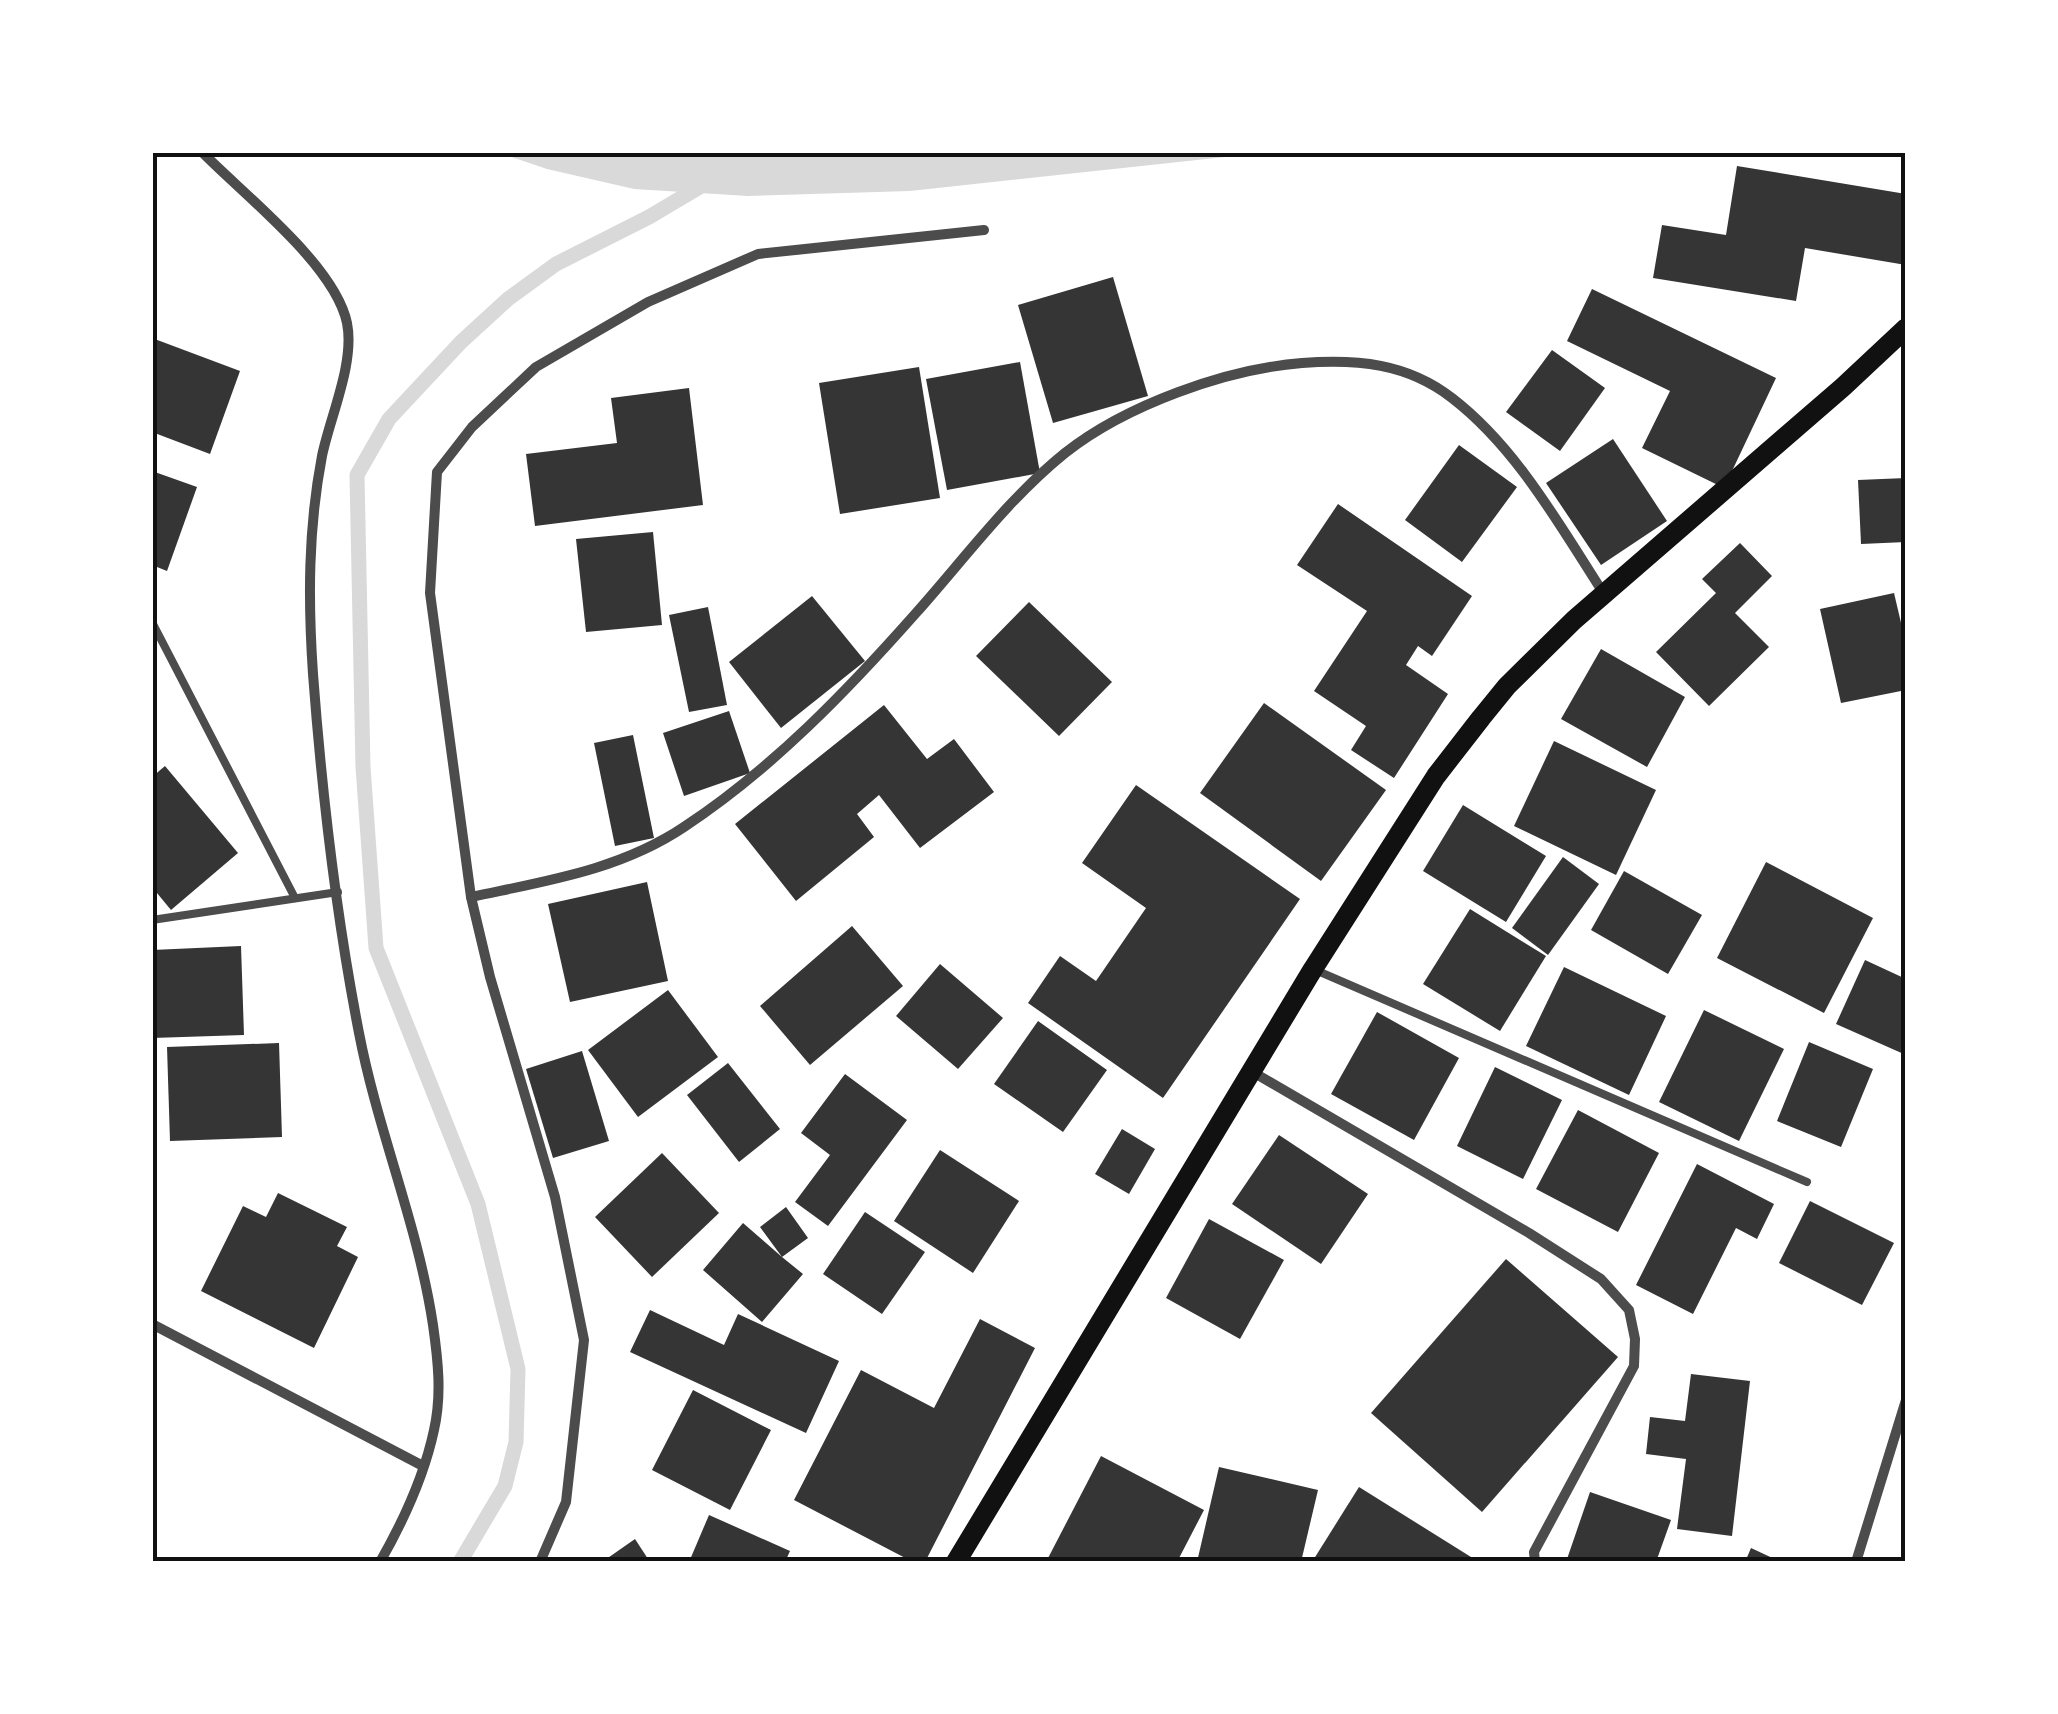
<svg xmlns="http://www.w3.org/2000/svg" width="2058" height="1714" font-family="Raleway,sans-serif">
<style>
.water{fill:#d9d9d9}
.lines{fill:none;stroke-linecap:round;stroke-linejoin:round}
.stream{stroke:#d9d9d9;stroke-width:15}
.building{fill:#353535}
.service{stroke:#4c4c4c;stroke-width:8}
.minor{stroke:#4c4c4c;stroke-width:10}
.secondary{stroke:#111;stroke-width:20}
.neatline{fill:none;stroke:#111;stroke-width:4}
</style>
<rect width="100%" height="100%" fill="#fff"/>
<polygon class="water" points="500,153 1262,153 910,191 748,196 634,189 547,169"/>
<g class="lines">
<polyline class="stream" points="460,1562 505,1486 516,1442 518,1369 478,1204 376,948 363,767 357,475 389,419 461,342 508,299 556,264 649,217 708,182"/>
</g>
<g class="building">
<polygon points="1737,166 1906,194 1906,265 1805,248 1796,301 1653,278 1662,225 1726,235"/>
<polygon points="1113,277 1148,396 1053,423 1018,305"/>
<polygon points="1592,289 1776,378 1724,488 1642,448 1670,391 1567,341"/>
<polygon points="152,338 240,371 210,454 152,432"/>
<polygon points="1552,350 1605,388 1560,451 1506,412"/>
<polygon points="1020,362 1040,473 947,490 926,379"/>
<polygon points="919,367 940,498 840,514 819,383"/>
<polygon points="689,388 703,505 535,526 526,454 617,443 611,398"/>
<polygon points="1613,439 1667,521 1601,565 1546,483"/>
<polygon points="1459,445 1517,487 1462,562 1405,520"/>
<polygon points="152,471 197,487 167,571 152,565"/>
<polygon points="1906,478 1906,542 1861,544 1858,480"/>
<polygon points="1338,504 1472,596 1432,656 1418,646 1406,665 1448,694 1394,778 1351,750 1366,726 1314,691 1367,611 1297,565"/>
<polygon points="653,532 662,625 586,632 576,539"/>
<polygon points="1740,543 1772,576 1735,613 1769,647 1709,706 1656,652 1716,593 1702,579"/>
<polygon points="1894,593 1906,644 1906,690 1841,703 1820,609"/>
<polygon points="812,596 865,661 781,728 729,662"/>
<polygon points="1029,602 1112,682 1059,736 976,656"/>
<polygon points="708,607 727,705 689,712 669,615"/>
<polygon points="1601,649 1685,697 1647,767 1561,719"/>
<polygon points="1264,703 1386,790 1321,881 1200,793"/>
<polygon points="884,705 927,759 954,739 994,792 920,848 879,795 857,814 874,837 796,901 735,824"/>
<polygon points="729,711 750,773 684,796 663,733"/>
<polygon points="633,735 654,838 615,846 594,743"/>
<polygon points="1554,741 1656,790 1616,875 1514,826"/>
<polygon points="165,766 238,853 171,910 152,887 152,777"/>
<polygon points="1136,785 1300,899 1163,1098 1028,1003 1060,956 1096,981 1146,908 1082,863"/>
<polygon points="1463,805 1546,856 1506,922 1423,871"/>
<polygon points="1563,857 1599,884 1548,955 1512,928"/>
<polygon points="1766,862 1873,918 1824,1013 1717,958"/>
<polygon points="1624,871 1702,915 1668,974 1591,930"/>
<polygon points="647,882 668,981 570,1002 548,904"/>
<polygon points="1470,909 1546,956 1500,1031 1423,984"/>
<polygon points="852,926 903,986 810,1065 760,1006"/>
<polygon points="241,946 244,1035 152,1038 152,950"/>
<polygon points="1865,960 1906,979 1906,1055 1836,1024"/>
<polygon points="940,964 1003,1018 958,1069 896,1016"/>
<polygon points="1564,967 1666,1016 1629,1095 1526,1046"/>
<polygon points="668,990 718,1057 638,1117 588,1050"/>
<polygon points="1704,1010 1784,1049 1739,1141 1659,1102"/>
<polygon points="1377,1012 1459,1058 1414,1140 1331,1094"/>
<polygon points="1038,1021 1107,1070 1063,1132 994,1084"/>
<polygon points="1809,1042 1873,1069 1841,1147 1777,1121"/>
<polygon points="279,1043 282,1137 170,1141 167,1047"/>
<polygon points="582,1051 609,1141 553,1158 526,1069"/>
<polygon points="728,1063 780,1129 739,1162 687,1095"/>
<polygon points="1495,1067 1562,1100 1523,1179 1457,1146"/>
<polygon points="845,1074 907,1120 828,1226 795,1202 830,1155 801,1133"/>
<polygon points="1578,1110 1659,1153 1618,1232 1536,1189"/>
<polygon points="1122,1129 1155,1149 1129,1194 1095,1174"/>
<polygon points="1279,1135 1368,1194 1321,1264 1232,1204"/>
<polygon points="940,1150 1019,1201 973,1273 894,1221"/>
<polygon points="662,1153 719,1213 652,1277 595,1217"/>
<polygon points="1697,1164 1774,1204 1757,1239 1736,1228 1693,1314 1636,1285"/>
<polygon points="278,1193 347,1227 337,1246 358,1257 314,1348 201,1291 243,1206 266,1217"/>
<polygon points="1810,1201 1894,1243 1862,1305 1779,1263"/>
<polygon points="786,1207 808,1238 782,1257 803,1274 762,1322 703,1270 743,1223 782,1257 760,1227"/>
<polygon points="865,1212 925,1252 882,1314 823,1274"/>
<polygon points="1209,1219 1284,1260 1240,1339 1166,1298"/>
<polygon points="1506,1259 1618,1357 1482,1512 1371,1413"/>
<polygon points="650,1310 724,1345 738,1314 839,1361 806,1433 630,1352"/>
<polygon points="980,1319 1035,1348 925,1562 913,1562 794,1500 861,1370 934,1408"/>
<polygon points="1691,1374 1750,1381 1732,1536 1677,1529 1686,1459 1646,1454 1650,1417 1685,1421"/>
<polygon points="693,1390 771,1430 730,1510 652,1470"/>
<polygon points="1101,1456 1204,1510 1177,1562 1046,1562"/>
<polygon points="1219,1467 1318,1490 1301,1562 1197,1562"/>
<polygon points="1359,1487 1479,1562 1312,1562"/>
<polygon points="1590,1492 1671,1520 1656,1562 1566,1562"/>
<polygon points="709,1515 790,1551 785,1562 689,1562"/>
<polygon points="635,1539 650,1562 602,1562"/>
<polygon points="1751,1548 1781,1562 1745,1562"/>
</g>
<g class="lines">
<g class="service">
<polyline points="152,622 295,898"/>
<polyline points="152,920 338,892"/>
<polyline points="1313,969 1807,1182"/>
</g>
<g class="minor">
<path d="M202,152C244,195 335,265 347,323C355,363 330,417 322,456C308,529 308,601 313,674C322,794 336,915 359,1033C378,1132 418,1225 433,1325C438,1360 442,1395 434,1430C424,1477 404,1520 380,1562"/>
<path d="M471,897C545,881 620,870 684,827C772,769 847,691 916,613C965,558 1008,499 1065,453C1126,405 1226,369 1302,363C1357,359 1407,363 1452,398C1517,448 1560,526 1604,594"/>
<polyline points="1251,1071 1529,1233 1601,1279 1629,1310 1635,1339 1634,1366 1534,1552 1535,1562"/>
<polyline points="152,1324 423,1466"/>
<polyline points="540,1562 566,1502 584,1340 555,1197 490,977 471,897 430,593 437,472 472,427 536,367 648,302 758,254 984,230"/>
<polyline points="1856,1562 1906,1400"/>
</g>
<polyline class="secondary" points="956,1562 1313,969 1436,776 1481,718 1507,686 1574,620 1843,387 1906,328"/>
</g>
<rect width="2058" height="1714" fill="none" stroke="#ffffff" stroke-width="310"/>
<rect x="155" y="155" width="1748" height="1404" class="neatline"/>
</svg>
